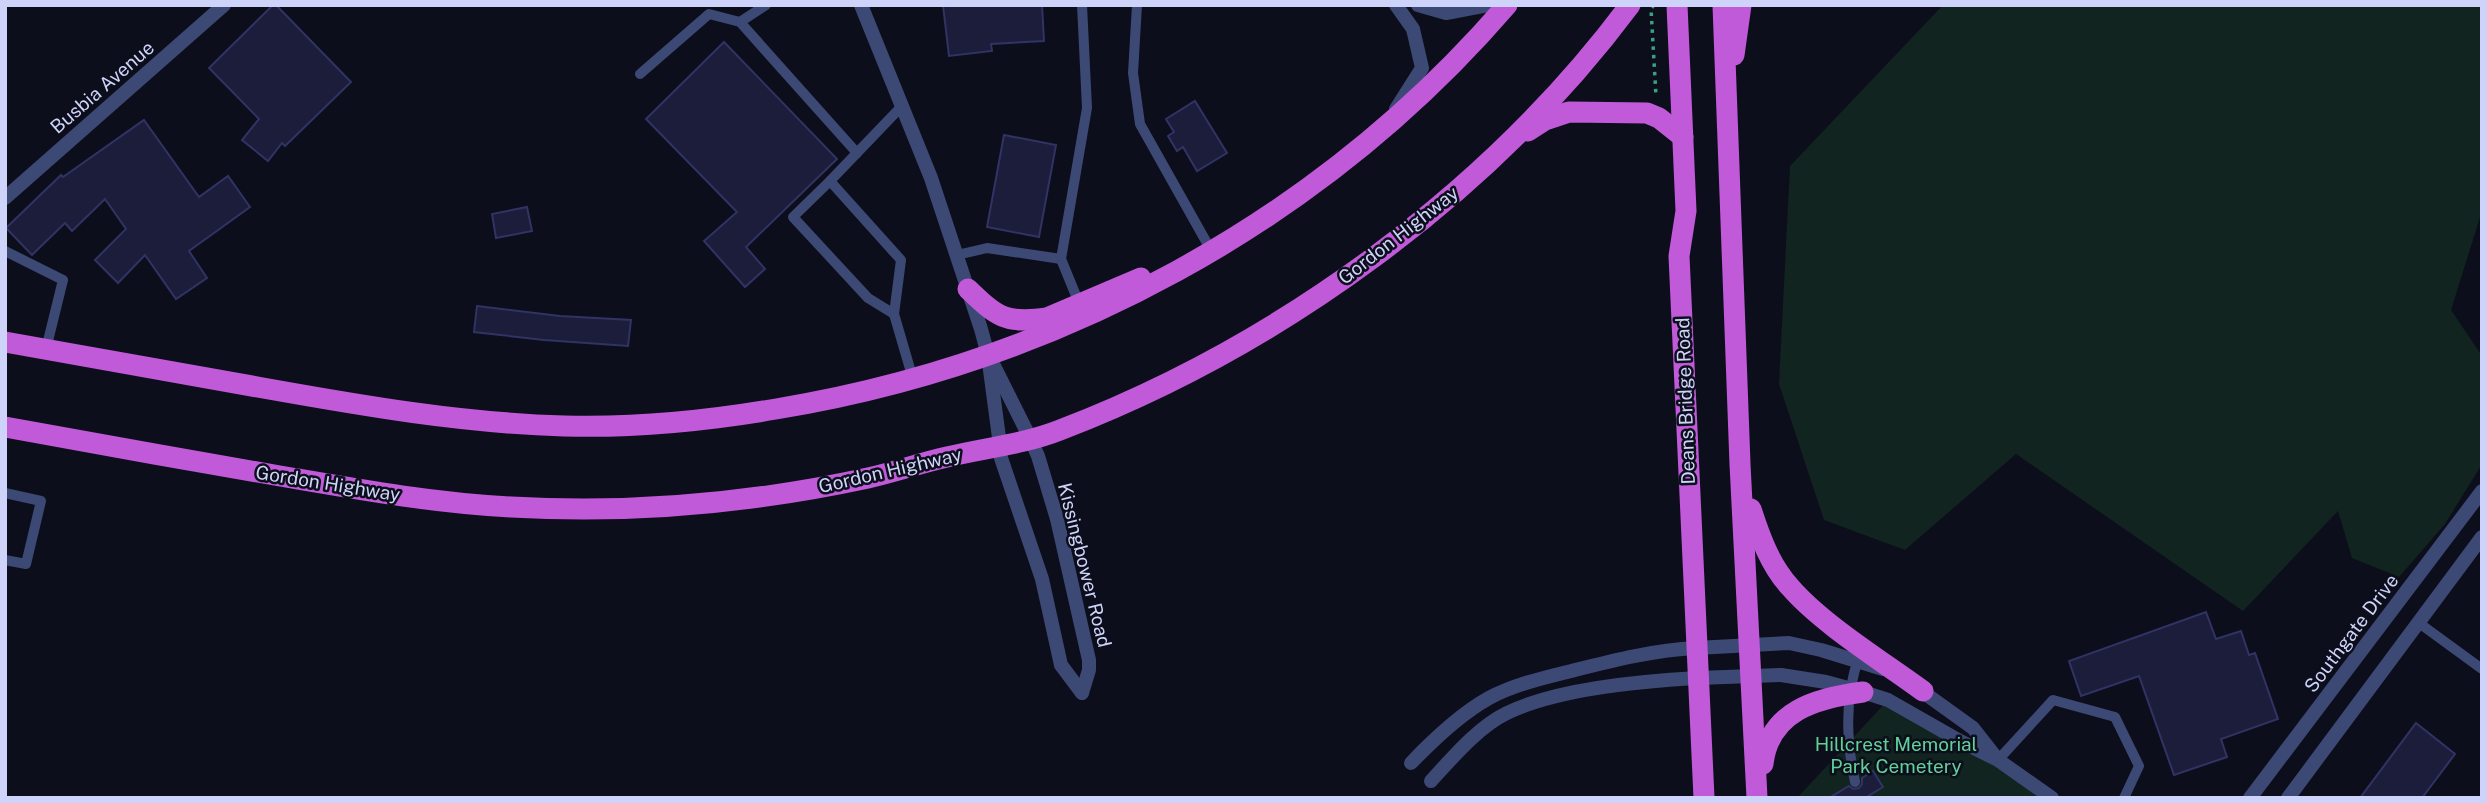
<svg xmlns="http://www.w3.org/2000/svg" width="2487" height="803" font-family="'Public Sans',sans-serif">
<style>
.green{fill:#11241f}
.building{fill:#1b1d3a;stroke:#303364;stroke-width:2}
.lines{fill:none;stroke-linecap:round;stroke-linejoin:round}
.path{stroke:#39a181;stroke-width:3.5;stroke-dasharray:3.5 5;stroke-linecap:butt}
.service{stroke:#3d4975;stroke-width:10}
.minor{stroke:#3d4975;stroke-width:14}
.tertiary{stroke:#3d4975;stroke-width:14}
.trunk{stroke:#c05ad9;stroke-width:21}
.labels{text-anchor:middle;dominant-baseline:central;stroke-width:5;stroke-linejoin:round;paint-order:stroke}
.street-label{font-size:19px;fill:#cdd3f9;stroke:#0d0e1b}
.park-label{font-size:19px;fill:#62d099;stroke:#0d0e1b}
</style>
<rect width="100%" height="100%" fill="#0d0e1b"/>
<g class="green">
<polygon points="1943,5 2482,5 2482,211 2451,310 2482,356 2482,464 2445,524 2399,577 2352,558 2338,511 2243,611 2016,454 1905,550 1824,520 1779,384 1790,166"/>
<polygon points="1888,700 2046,798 1797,798"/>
</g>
<g class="building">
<polygon points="273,5 276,5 351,82 285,146 282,143 268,161 242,140 259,119 209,68"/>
<polygon points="943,5 1042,5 1044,41 991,44 992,51 949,56"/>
<polygon points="724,42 837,159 746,247 765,269 745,287 704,241 737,212 646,119"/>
<polygon points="1195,101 1227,153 1197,171 1183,147 1177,151 1168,136 1174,132 1166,119"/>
<polygon points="144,120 199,197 228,176 250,207 189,251 207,278 176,299 145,255 118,283 95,260 126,229 105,199 72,231 65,223 32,255 6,228 61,175 63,177"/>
<polygon points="1004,135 1056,145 1039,237 987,227"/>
<polygon points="527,207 532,231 496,238 492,214"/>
<polygon points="477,306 560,316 631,320 628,346 544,340 474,332"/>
<polygon points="2206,612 2216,639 2241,631 2249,655 2255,653 2278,719 2221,739 2227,757 2174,775 2139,676 2081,696 2069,661"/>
<polygon points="2416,723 2455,754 2422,798 2360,798"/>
<polygon points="1873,771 1883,787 1865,798 1829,798 1849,786 1853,789 1859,788 1862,784 1862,778"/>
</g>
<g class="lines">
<polyline class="path" points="1654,5 1651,9 1656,96"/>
<g class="service">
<polyline points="766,5 740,22 857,153"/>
<polyline points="1137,5 1133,73 1140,124 1212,252"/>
<polyline points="640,74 709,14 740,22"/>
<polyline points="902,106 830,181 901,260 894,314 913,379"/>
<polyline points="830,181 793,217 868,298 894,314"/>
<polyline points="5,251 63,280 46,349"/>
<polyline points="957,255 987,248 1061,259"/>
<polyline points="1079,303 1061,259 1087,108 1082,5"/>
<polyline points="5,493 41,501 26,564 5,560"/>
<polyline points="2419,623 2482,669"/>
<polyline points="1998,760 2053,700 2115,717 2139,766 2124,798"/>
<path d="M1855,782C1846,740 1844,698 1859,657"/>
</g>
<g class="minor">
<polyline points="1396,5 1413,29 1422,68 1396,109"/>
<polyline points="1418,5 1446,13 1488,5"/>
<polyline points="5,198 224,5"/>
<polyline points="1030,438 1038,456 1057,519 1089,660 1089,670 1082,693"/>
<polyline points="1000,445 1001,458 1042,579 1061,665 1082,693"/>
<path d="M1411,763C1434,739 1460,714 1489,698C1515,684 1547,677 1575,670C1615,660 1655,650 1696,648"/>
<path d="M1431,781C1453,757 1478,727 1507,713C1556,689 1643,681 1698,678"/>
<polyline points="2250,798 2482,491"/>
<polyline points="2288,798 2482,537"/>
</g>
<g class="tertiary">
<polyline points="861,5 931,178 981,329 988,355 1000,445"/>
<polyline points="994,366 1030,438"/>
<polyline points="1696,648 1789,643 1821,650 1883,669"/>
<polyline points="1698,678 1781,675 1826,682 1863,692 1888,700 1960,741 1998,760 2052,798"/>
<polyline points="1916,687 1973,728 1995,756"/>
</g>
<g class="trunk">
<polyline points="1677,5 1686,211 1679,256 1704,798"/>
<polyline points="1723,5 1740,464 1757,798"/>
<polyline points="1734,55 1741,5"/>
<polyline points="1528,131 1545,120 1569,112 1647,113 1659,118 1683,137"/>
<path d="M968,289C997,317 1005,324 1047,318L1141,278"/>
<path d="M5,342C91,358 177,373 263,388C364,406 462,423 564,426C635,428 706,421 776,409C1057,363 1320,222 1507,5"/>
<path d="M5,427C97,444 188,460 280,476C356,489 433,503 511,507C631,514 752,503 868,478C895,472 920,463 947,457C984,448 1025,444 1060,430C1279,346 1489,194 1630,5"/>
<path d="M1751,509C1760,537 1770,565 1790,587C1822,624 1882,661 1923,691"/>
<path d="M1763,764C1769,711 1816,698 1863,692"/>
</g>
</g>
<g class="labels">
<g class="street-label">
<text transform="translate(102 87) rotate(-41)">Busbia Avenue</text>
<text transform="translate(1398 235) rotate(-38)">Gordon Highway</text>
<text transform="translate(1685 401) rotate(-92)">Deans Bridge Road</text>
<text transform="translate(890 470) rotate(-13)">Gordon Highway</text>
<text transform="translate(328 483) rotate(9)">Gordon Highway</text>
<text transform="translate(1085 565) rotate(76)">Kissingbower Road</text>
<text transform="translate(2351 633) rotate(-53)">Southgate Drive</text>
</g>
<g class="park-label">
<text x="1896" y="744">Hillcrest Memorial<tspan x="1896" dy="22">Park Cemetery</tspan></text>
</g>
</g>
<rect width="2487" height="803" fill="none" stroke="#cdd3f9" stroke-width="14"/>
</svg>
